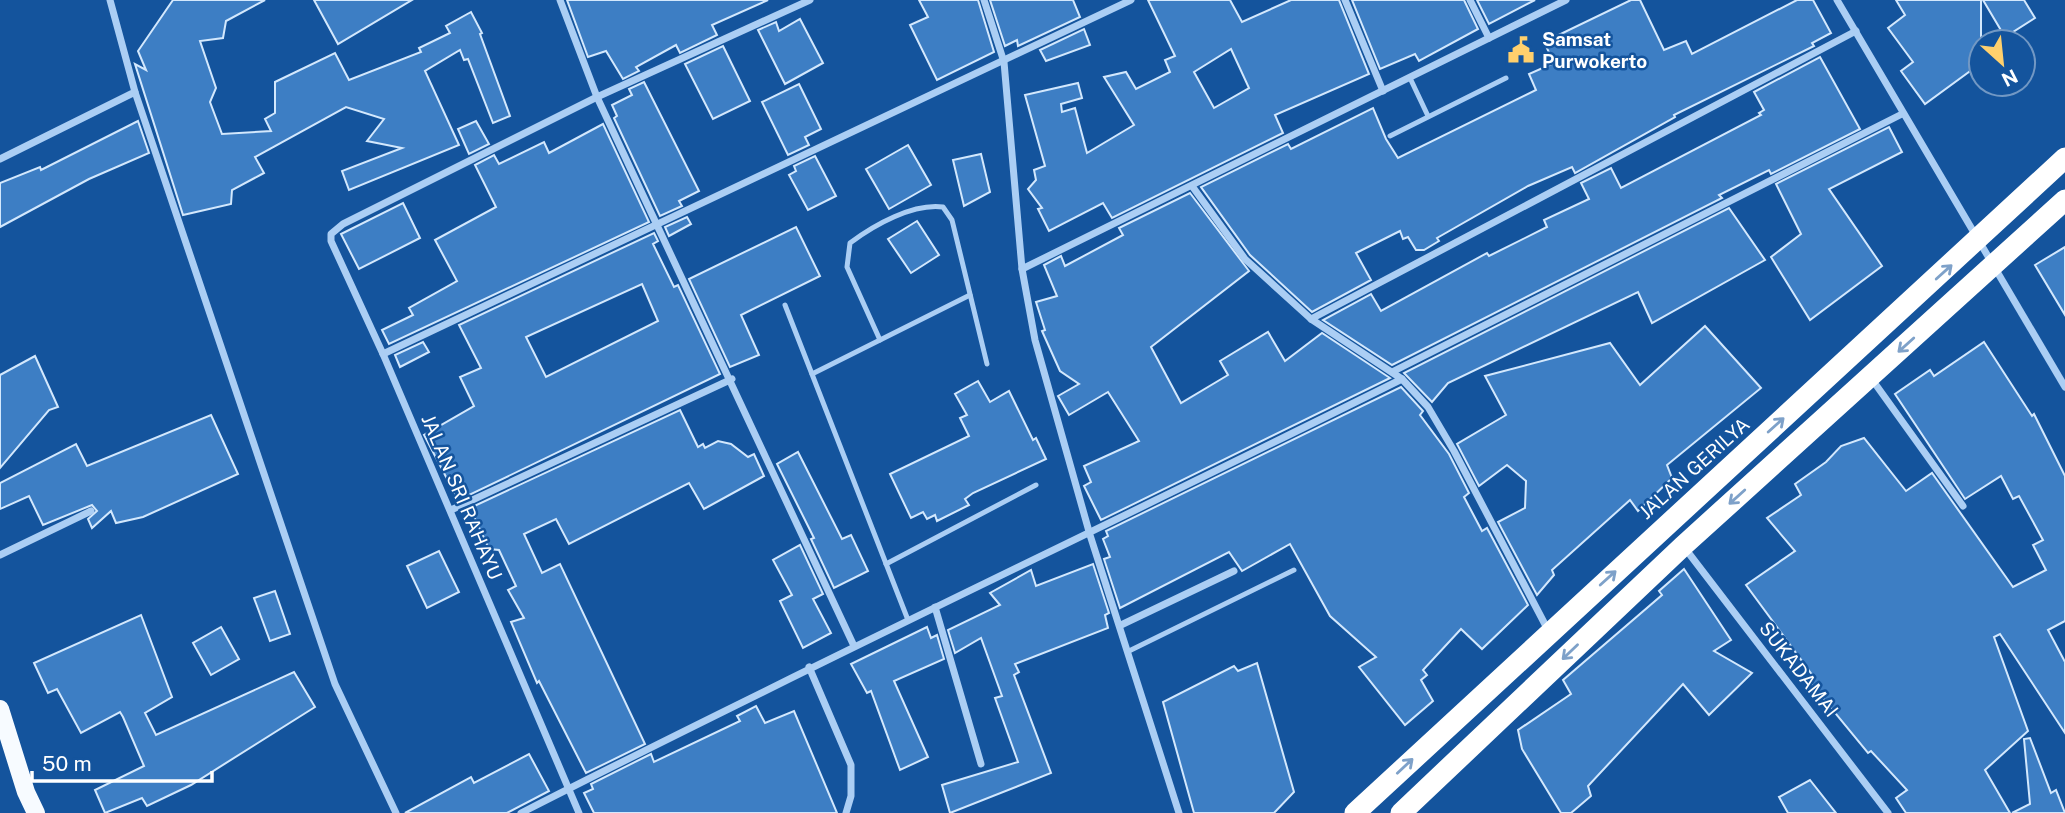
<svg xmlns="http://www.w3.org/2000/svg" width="2065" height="813" font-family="'Public Sans',sans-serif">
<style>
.building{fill:#3d7ec4;stroke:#d3e8fd;stroke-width:2;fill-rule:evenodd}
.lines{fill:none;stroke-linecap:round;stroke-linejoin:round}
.lane{stroke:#abcef4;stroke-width:5}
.street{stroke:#abcef4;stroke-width:7}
.primary{stroke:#f7fbff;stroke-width:18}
.highway{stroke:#fff;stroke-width:21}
.oneway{stroke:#7ea1c9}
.labels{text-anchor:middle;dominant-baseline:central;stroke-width:5;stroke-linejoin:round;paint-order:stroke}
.poi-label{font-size:19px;font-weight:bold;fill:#fff;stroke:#14549d;text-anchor:start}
.street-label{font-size:19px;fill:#fff;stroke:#14549d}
</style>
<rect width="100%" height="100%" fill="#14549d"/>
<g class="building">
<polygon points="173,0 265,0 226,21 223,38 200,41 216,88 210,102 222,134 271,131 265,119 275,113 275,82 335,53 349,80 421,52 419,48 450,33 446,26 471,12 482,33 480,34 510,116 493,123 468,59 464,60 460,50 425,71 459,145 349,190 342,171 402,148 367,141 384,119 346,107 255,157 264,173 232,190 231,204 183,215 135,64 146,70 138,51"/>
<polygon points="314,0 412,0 338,44"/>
<polygon points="567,0 768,0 712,25 717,35 680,53 676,45 636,67 639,71 623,79 606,51 588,57"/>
<polygon points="919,0 978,0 994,52 937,80 910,25 928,17"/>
<polygon points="990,0 1073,0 1080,17 1018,46 1017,40 1005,46"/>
<path d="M1148,0H1230L1242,22L1291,0H1339L1369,74L1275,115L1283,133L1112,218L1103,203L1049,231L1038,209L1042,208L1028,189L1036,180L1034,170L1045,166L1025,95L1078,83L1082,98L1061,104L1062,112L1075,108L1087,153L1134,125L1104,77L1126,72L1136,89L1170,72L1165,60L1175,56ZM1231,49L1249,88L1214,108L1194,72Z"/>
<polygon points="1352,0 1464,0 1478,29 1419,61 1415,54 1380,69"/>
<polygon points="1477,0 1535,0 1489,24"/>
<polygon points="1631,0 1640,0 1664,50 1686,41 1692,54 1797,0 1813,0 1831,33 1812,43 1814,46 1674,115 1675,117 1575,173 1572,167 1528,186 1437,238 1439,241 1424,250 1416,250 1408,237 1403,239 1400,231 1356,253 1371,280 1312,312 1250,255 1201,187 1288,144 1291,149 1373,108 1386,139 1398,158 1536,90 1529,74 1554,63 1544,42"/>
<polygon points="1896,0 1981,0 1981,54 1973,60 1977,66 1925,104 1901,71 1913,62 1888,28 1905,15"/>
<polygon points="1983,0 2024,0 2035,18 2005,37"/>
<polygon points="800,19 823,63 785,84 758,30 776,22 779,31"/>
<polygon points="1084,29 1090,45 1046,61 1040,50"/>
<polygon points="723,46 750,101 713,119 685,64"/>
<polygon points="1820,57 1860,129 1771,174 1769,170 1719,195 1722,198 1392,365 1323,320 1371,294 1381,311 1487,253 1489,256 1547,227 1544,220 1589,199 1581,183 1611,168 1621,188 1761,115 1759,113 1764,110 1754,92"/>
<polygon points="644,82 699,191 679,201 682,206 660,216 614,118 617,116 612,105 632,95 629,89"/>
<polygon points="799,84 821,129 805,137 809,145 788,155 762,102"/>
<polygon points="138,121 149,153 89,179 0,227 0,183 40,167 41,170"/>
<polygon points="476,121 489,144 469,154 458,129"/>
<polygon points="603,124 649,222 389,344 382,330 413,315 409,308 457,281 435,240 496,207 475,165 494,155 499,164 544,142 549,153"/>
<polygon points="1889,127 1902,152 1829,189 1882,266 1810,320 1771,257 1801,234 1776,184"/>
<polygon points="908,145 931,185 889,209 866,169"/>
<polygon points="981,154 990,192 964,206 953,160"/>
<polygon points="815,156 836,196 808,210 789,175 796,171 794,166"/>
<polygon points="1190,193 1249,271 1151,347 1181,403 1228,375 1220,361 1268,332 1285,361 1322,333 1390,378 1101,520 1084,486 1091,482 1084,466 1139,441 1108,392 1069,415 1058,396 1079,384 1060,371 1042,331 1045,330 1036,302 1057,296 1044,265 1061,256 1065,266 1123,235 1119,228"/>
<polygon points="403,203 420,238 359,269 341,234"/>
<polygon points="1729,208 1765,260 1652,323 1638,292 1448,383 1432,402 1404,373"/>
<polygon points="687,217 691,224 669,236 665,227"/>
<polygon points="917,221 939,255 911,273 888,239"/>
<polygon points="796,227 820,276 741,315 759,355 730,367 689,279"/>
<path d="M654,233L658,241L653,244L674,287L678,285L720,374L465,497L463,493L456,496L424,435L474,406L460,377L481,368L459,325ZM642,284L658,321L546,377L526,337Z"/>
<polygon points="2065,247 2065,315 2035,265"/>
<polygon points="1705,326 1761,388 1667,465 1672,478 1638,511 1630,500 1552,570 1554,575 1537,595 1498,522 1525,508 1526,481 1507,465 1479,486 1457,444 1506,415 1485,376 1610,343 1640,385"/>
<polygon points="423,342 429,352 400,367 395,355"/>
<polygon points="1984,342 2032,416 2034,414 2065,476 2065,621 2048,630 2065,662 2065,733 2000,634 1994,637 2028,731 1985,770 2010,813 1906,813 1896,798 1907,790 1871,751 1868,753 1808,680 1813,676 1746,585 1795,551 1767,518 1801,495 1795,484 1826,462 1841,446 1864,438 1906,491 1932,473 2013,587 2046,570 2033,545 2043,540 2019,496 2013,499 2001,476 1965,499 1895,394 1930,370 1934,376"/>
<polygon points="35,356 58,407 49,410 0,468 0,375"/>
<polygon points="978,381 990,402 1009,391 1033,440 1036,438 1046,459 973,493 965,499 969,505 937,521 935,515 927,519 923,512 911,518 890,474 969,436 960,418 967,415 955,394"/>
<polygon points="1401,387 1423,411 1420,415 1449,454 1469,493 1464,497 1482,531 1487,528 1528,605 1482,649 1461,629 1423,670 1427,675 1421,680 1433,701 1405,725 1359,667 1376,657 1330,616 1290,544 1242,571 1229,552 1120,608 1104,559 1110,557 1103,539 1108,536 1106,531"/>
<polygon points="680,410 698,447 703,444 705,448 718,441 731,444 748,457 754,454 764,476 704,509 689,483 569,544 556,519 524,534 542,573 560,564 645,744 586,773 539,681 537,683 511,622 524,618 508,590 516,586 499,550 489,549 470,508"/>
<polygon points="211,415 238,474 143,517 116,523 111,511 92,528 88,519 97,511 92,505 43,525 29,496 0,509 0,483 76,444 87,466"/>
<polygon points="798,452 842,539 851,535 868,571 834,588 811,539 814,538 777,464"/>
<polygon points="800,545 823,594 813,599 831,633 803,648 780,601 792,595 773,560"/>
<polygon points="439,551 459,592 427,608 407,566"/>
<polygon points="1093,564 1109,613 1105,615 1108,628 1015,664 1019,672 1014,675 1051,773 950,813 942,785 1018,762 995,698 1002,696 981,638 955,653 948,630 1000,605 990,593 1031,570 1036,586"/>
<polygon points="1684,569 1731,640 1714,651 1752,673 1709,715 1683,684 1588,786 1591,796 1571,813 1561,813 1522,749 1518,730 1571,694 1563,680 1662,595 1659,591"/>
<polygon points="275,591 290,634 270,641 254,598"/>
<polygon points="141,615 172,697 145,713 156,735 294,672 315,707 191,785 147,806 142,798 105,813 95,790 144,766 123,717 120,712 81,733 57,689 48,693 34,663"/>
<polygon points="221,627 239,659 211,675 193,643"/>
<polygon points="927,627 931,638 937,635 944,659 894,681 928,757 900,770 871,691 867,693 851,664"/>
<polygon points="1257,663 1294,792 1274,813 1194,813 1163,702 1234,666 1238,671"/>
<polygon points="756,706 765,723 794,711 837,813 594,813 584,793 593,789 591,784 651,754 654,762 740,721 737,716"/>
<polygon points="2030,738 2051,793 2056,790 2065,813 2012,813 2030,804 2024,739"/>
<polygon points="529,754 549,791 507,813 405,813 471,777 474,783"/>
<polygon points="1810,780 1836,813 1788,813 1779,797"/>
</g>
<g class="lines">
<g class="lane">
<polyline points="1410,78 1428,116"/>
<polyline points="1390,136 1506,78"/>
<polyline points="785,305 908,620"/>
<path d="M880,340L847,267L850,243C874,225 913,203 943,207L952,220L987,364"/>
<polyline points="812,374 970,295"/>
<polyline points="886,564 1036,485"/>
<polyline points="1129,651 1294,570"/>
</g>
<g class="street">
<polyline points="560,0 597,97 854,646"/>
<polyline points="984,0 1004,62 1022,269 1035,340 1090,535 1179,813"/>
<polyline points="1345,0 1383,91"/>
<polyline points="1470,0 1489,38"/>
<polyline points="1837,0 2065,387"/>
<polyline points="135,92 335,684 396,813"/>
<polyline points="0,159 135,92 110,0"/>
<polyline points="1022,269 1566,0"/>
<polyline points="1311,319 1856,31"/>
<polyline points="383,354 1131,0"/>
<polyline points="1392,372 1902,114"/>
<polyline points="1871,378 1963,506"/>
<polyline points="1402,379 1428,407 1454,451 1549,632"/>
<polyline points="451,510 732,379"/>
<polyline points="1684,547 1888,813"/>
<polyline points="0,555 91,511"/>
<polyline points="935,607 981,764"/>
<polyline points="1121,625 1234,571"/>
<polyline points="809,667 851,765 851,796 846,813"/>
<path d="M521,813C813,664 1109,525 1402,379L1311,319L1245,259L1192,186"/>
<polyline points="579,813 383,354 331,241 331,234 343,224 597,97 810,0"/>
</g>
<polyline class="primary" points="0,709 26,792 36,813"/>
<g class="highway">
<polyline points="1355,813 2065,158"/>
<polyline points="1401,813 1683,546 2065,200"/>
</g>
</g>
<defs><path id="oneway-shaft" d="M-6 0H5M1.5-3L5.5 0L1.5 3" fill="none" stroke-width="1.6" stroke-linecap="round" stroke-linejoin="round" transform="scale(1.75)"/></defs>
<g class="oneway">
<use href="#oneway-shaft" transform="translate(1944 272) rotate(-42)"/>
<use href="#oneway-shaft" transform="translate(1906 345) rotate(138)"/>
<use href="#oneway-shaft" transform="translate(1776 425) rotate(-42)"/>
<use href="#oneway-shaft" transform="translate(1737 497) rotate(138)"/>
<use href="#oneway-shaft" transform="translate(1608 578) rotate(-42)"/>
<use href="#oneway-shaft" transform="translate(1570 652) rotate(136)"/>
<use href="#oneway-shaft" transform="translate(1405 766) rotate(-43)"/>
</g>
<defs>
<g id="civic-bare" transform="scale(2.1)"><path d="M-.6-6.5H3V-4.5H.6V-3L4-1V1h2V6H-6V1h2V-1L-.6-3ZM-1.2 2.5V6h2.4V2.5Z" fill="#ffd06d" stroke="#14549d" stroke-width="2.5" paint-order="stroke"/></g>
</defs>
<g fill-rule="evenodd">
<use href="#civic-bare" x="1521" y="50"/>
</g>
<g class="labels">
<g class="poi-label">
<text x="1542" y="39">Samsat<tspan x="1542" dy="22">Purwokerto</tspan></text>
</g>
<g class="street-label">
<text transform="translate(1694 468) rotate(-42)">JALAN GERILYA</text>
<text transform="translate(462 497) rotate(67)">JALAN SRI RAHAYU</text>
<text transform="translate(1799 669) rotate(52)">SUKADAMAI</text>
</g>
</g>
<g transform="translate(2002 63) rotate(153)"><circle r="33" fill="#14549d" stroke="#7298c4" stroke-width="2"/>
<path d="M0-5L12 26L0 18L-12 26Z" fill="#ffd06d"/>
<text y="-10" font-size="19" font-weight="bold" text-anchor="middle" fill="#ffffff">N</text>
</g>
<path d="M32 771v10h180v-10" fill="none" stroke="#ffffff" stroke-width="3.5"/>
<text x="42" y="771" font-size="21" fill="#ffffff" stroke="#14549d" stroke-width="5" paint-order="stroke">50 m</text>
</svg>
